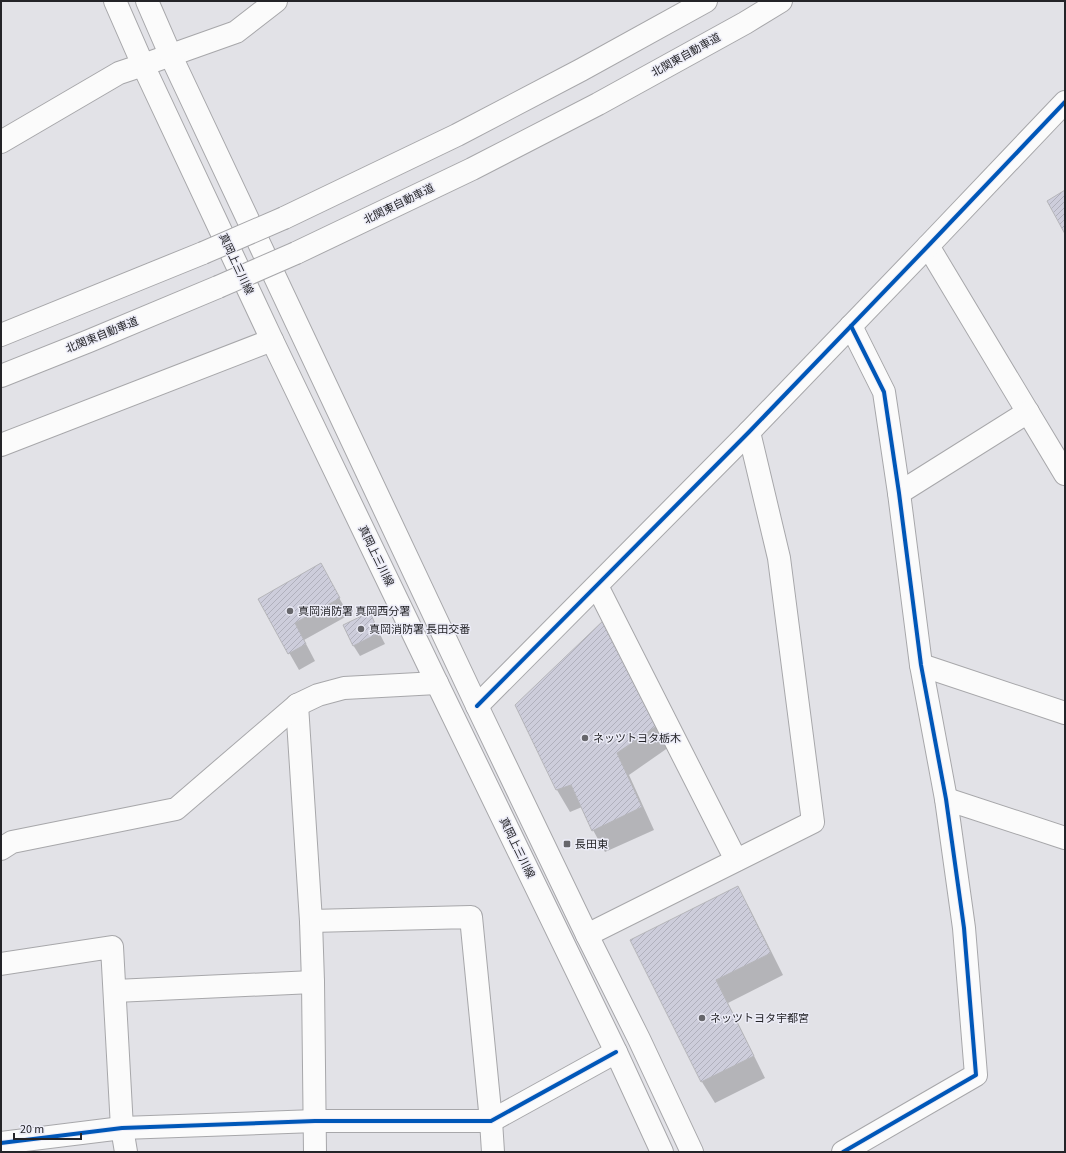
<svg xmlns="http://www.w3.org/2000/svg" width="1066" height="1153" font-family="'Source Sans 3','Noto Sans JP',sans-serif">
<style>
.shadow{fill:#0003}
.building{fill:url(#building-hatch);stroke:#b6b6ba}
.lines{fill:none;stroke-linecap:round;stroke-linejoin:round}
.street-casing{stroke:#a7a7aa;stroke-width:24}
.secondary-casing{stroke:#a7a7aa;stroke-width:24}
.primary-casing{stroke:#a7a7aa;stroke-width:24}
.highway-casing{stroke:#a7a7aa;stroke-width:24}
.street{stroke:#fbfbfb;stroke-width:22}
.secondary{stroke:#fbfbfb;stroke-width:22}
.primary{stroke:#fbfbfb;stroke-width:22}
.highway{stroke:#fbfbfb;stroke-width:22}
.highway-bridge-casing{stroke:#a7a7aa;stroke-width:24;stroke-linecap:butt}
.highway-bridge{stroke:#fbfbfb;stroke-width:22}
.cycleway-casing{stroke:#ececf7;stroke-width:6}
.cycleway{stroke:#0057b8;stroke-width:4}
.poi-dot{fill:#66666b;stroke:#ececf7;stroke-width:1.5}
.labels{text-anchor:middle;dominant-baseline:central;stroke-width:3;stroke-linejoin:round;paint-order:stroke}
.street-label{font-size:11px;fill:#242428;stroke:#ececf7}
.poi-label{font-size:11px;fill:#242428;stroke:#ececf7;text-anchor:start}
</style>
<defs>
<pattern id="building-hatch" width="6" height="6" patternUnits="userSpaceOnUse"><rect width="6" height="6" fill="#cdcddb"/><path d="M-1 1l2-2M0 6l6-6M5 7l2-2" fill="none" stroke="#b0b0bc"/></pattern>
</defs>
<rect width="100%" height="100%" fill="#e2e2e7"/>
<g class="shadow">
<polygon points="320,565 349,615 304,640 315,661 299,670 259,600"/>
<polygon points="369,613 385,644 360,656 353,645"/>
<polygon points="606,619 672,745 629,775 654,830 605,852 593,830 582,807 570,812 557,790 516,705"/>
<polygon points="737,887 750,909 783,975 728,1003 765,1078 715,1103 702,1082 631,940"/>
</g>
<g class="building">
<polygon points="1065,190 1065,234 1047,201"/>
<polygon points="321,563 340,598 295,623 306,644 288,654 258,599"/>
<polygon points="370,612 379,633 353,646 343,625"/>
<polygon points="606,618 661,723 617,753 642,807 592,831 571,785 556,790 515,705"/>
<polygon points="738,886 771,953 716,980 754,1056 701,1082 630,940"/>
</g>
<g class="lines">
<g class="street-casing">
<g id="street">
<polyline points="143,65 236,32 276,1"/>
<polyline points="928,246 1065,474"/>
<polyline points="1,445 272,340"/>
<polyline points="899,493 1028,412"/>
<polyline points="597,586 736,860"/>
<polyline points="921,665 1065,713"/>
<polyline points="297,705 311,921 313,982 315,1152"/>
<polyline points="477,706 749,432 928,246 1065,102"/>
<polyline points="946,799 1065,838"/>
<polyline points="1,849 12,842 176,809 297,705 318,695 344,688 437,683"/>
<polyline points="311,921 471,917 491,1121 493,1152"/>
<polyline points="587,935 813,822 779,558 749,432"/>
<polyline points="1,964 112,947 122,1128 126,1152"/>
<polyline points="115,991 313,982"/>
<polyline points="1,1143 122,1128 315,1121 491,1121 616,1052"/>
<polyline points="843,1152 976,1075 964,928 946,799 921,665 899,493 884,392 851,326"/>
</g>
</g>
<g class="secondary-casing">
<polyline id="secondary" points="1,142 119,73 143,65"/>
</g>
<g class="primary-casing">
<g id="primary">
<polyline points="115,1 143,65 272,340 437,683 616,1052 662,1152"/>
<polyline points="147,1 170,54 477,706 587,935 639,1039 692,1152"/>
</g>
</g>
<g class="highway-casing">
<g id="highway">
<polyline points="284,218 457,135 581,70 706,1"/>
<polyline points="296,253 472,169 598,104 745,23 781,1"/>
<polyline points="1,335 203,253"/>
<polyline points="1,376 89,341 218,287"/>
</g>
</g>
<use href="#street" class="street"/>
<use href="#secondary" class="secondary"/>
<use href="#primary" class="primary"/>
<use href="#highway" class="highway"/>
<g class="highway-bridge-casing">
<g id="highway-bridge">
<polyline points="203,253 284,218"/>
<polyline points="218,287 296,253"/>
</g>
</g>
<use href="#highway-bridge" class="highway-bridge"/>
<g class="cycleway-casing">
<g id="cycleway">
<polyline points="477,706 749,432 928,246 1065,102"/>
<polyline points="1,1143 122,1128 315,1121 491,1121 616,1052"/>
<polyline points="843,1152 976,1075 964,928 946,799 921,665 899,493 884,392 851,326"/>
</g>
</g>
<use href="#cycleway" class="cycleway"/>
</g>
<g class="poi-dot">
<circle cx="290" cy="611" r="4"/>
<circle cx="361" cy="629" r="4"/>
<circle cx="585" cy="738" r="4"/>
<rect x="563" y="840" width="8" height="8" rx="2"/>
<circle cx="702" cy="1018" r="4"/>
</g>
<g class="labels">
<g class="street-label">
<text transform="translate(686 55) rotate(-29)">北関東自動車道</text>
<text transform="translate(399 204) rotate(-26)">北関東自動車道</text>
<text transform="translate(236 264) rotate(65)">真岡上三川線</text>
<text transform="translate(102 335) rotate(-22)">北関東自動車道</text>
<text transform="translate(376 556) rotate(64)">真岡上三川線</text>
<text transform="translate(517 848) rotate(64)">真岡上三川線</text>
</g>
<g class="poi-label">
<text x="298" y="611">真岡消防署 真岡西分署</text>
<text x="369" y="629">真岡消防署 長田交番</text>
<text x="593" y="738">ネッツトヨタ栃木</text>
<text x="575" y="844">長田東</text>
<text x="710" y="1018">ネッツトヨタ宇都宮</text>
</g>
</g>
<rect width="1066" height="1153" fill="none" stroke="#242428" stroke-width="4"/>
<path d="M14 1133v6h67v-6" fill="none" stroke="#242428" stroke-width="2"/>
<text x="20" y="1133" font-size="12" fill="#242428" stroke="#ececf7" stroke-width="3" paint-order="stroke">20 m</text>
</svg>
